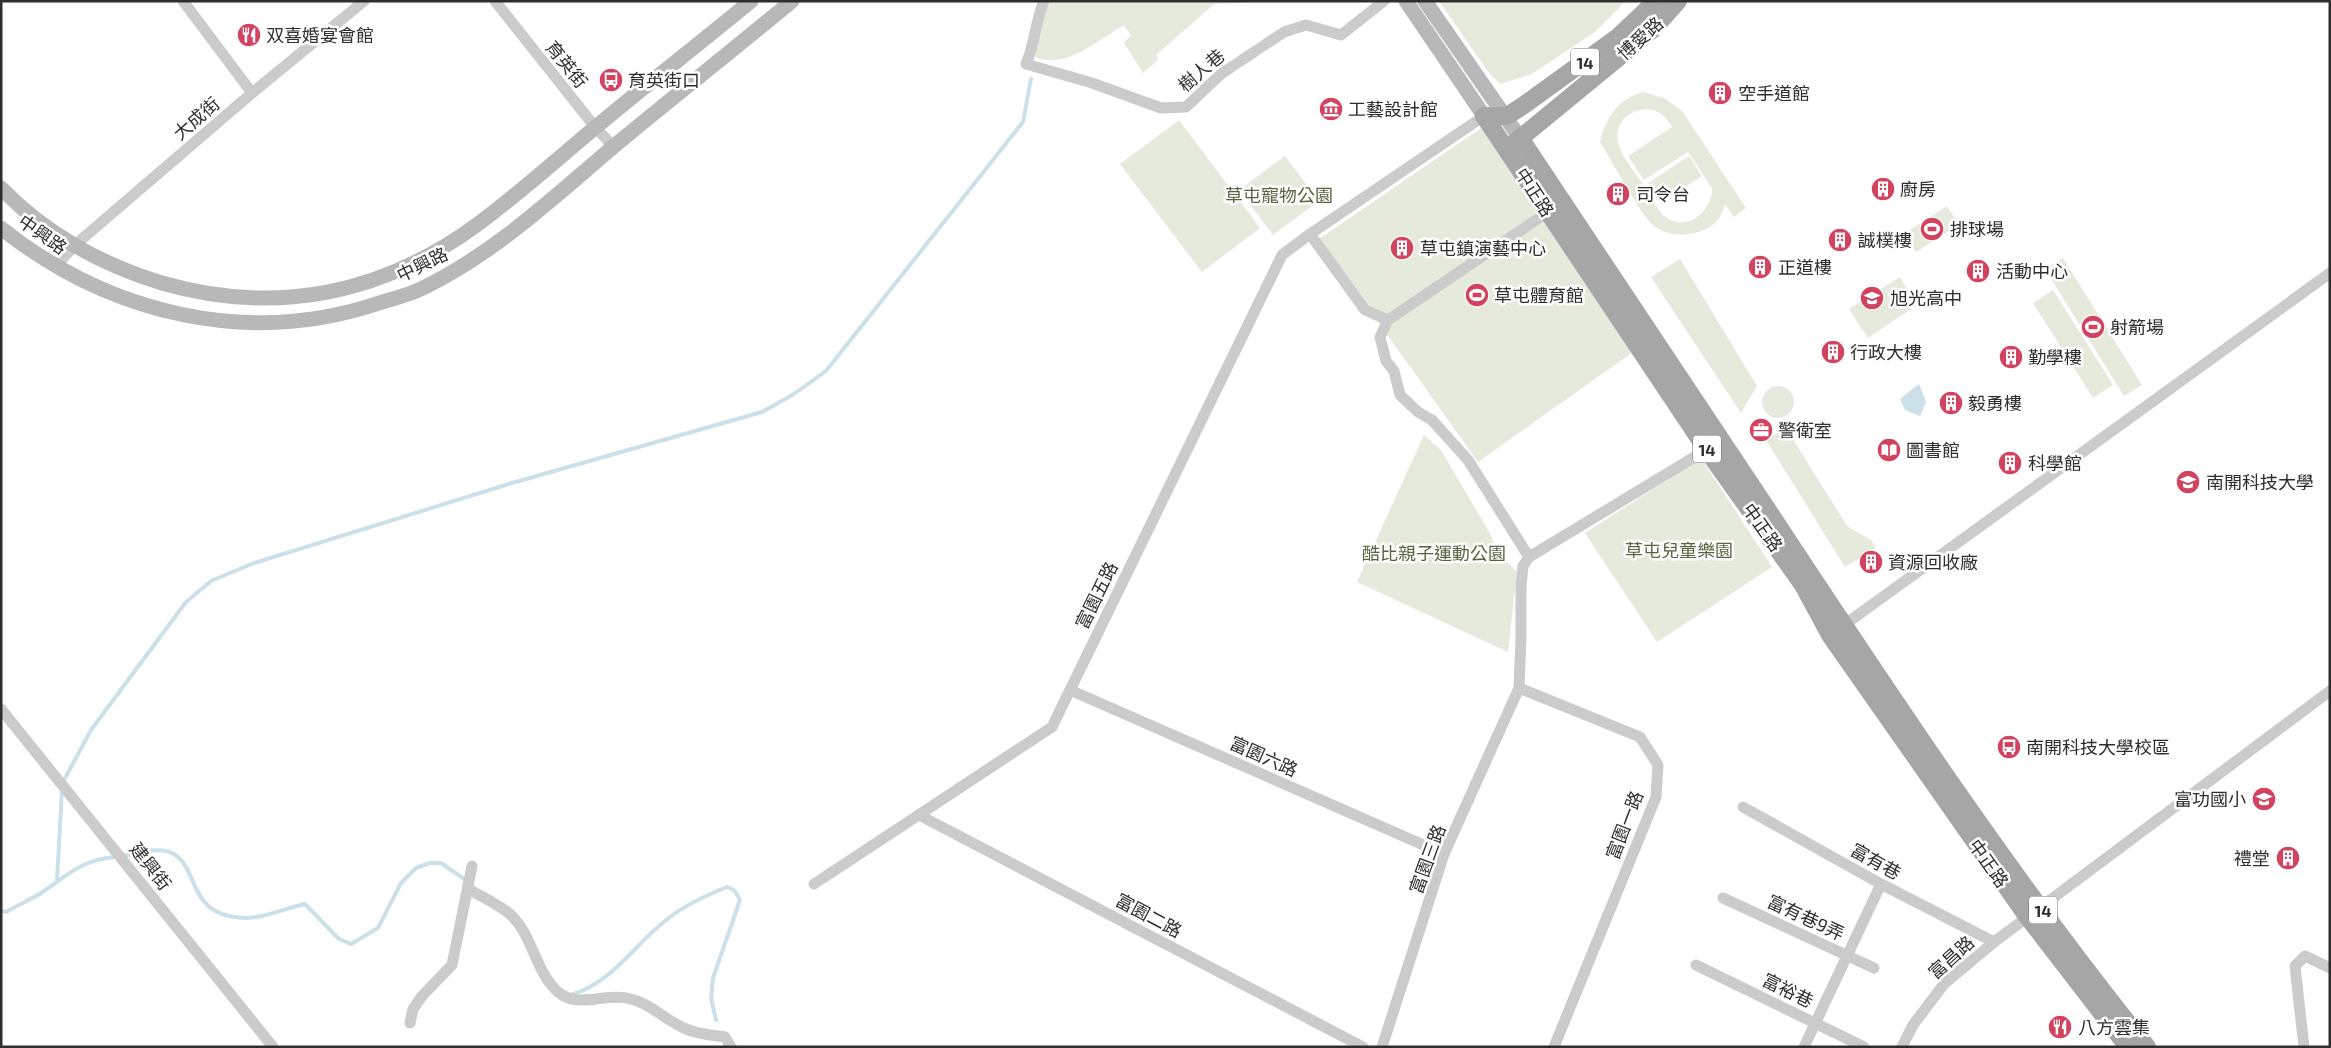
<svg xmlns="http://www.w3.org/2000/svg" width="2331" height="1048" font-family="'Exo 2','Noto Sans TC',sans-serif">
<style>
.green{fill:#e6eadd;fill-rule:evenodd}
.water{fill:#cbe0e8}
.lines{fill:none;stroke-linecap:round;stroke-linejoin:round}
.stream{stroke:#cbe0e8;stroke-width:4}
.street{stroke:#cbcbcb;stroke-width:11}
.secondary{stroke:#b8b8b8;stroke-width:15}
.primary{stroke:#a6a6a6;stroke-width:18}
.labels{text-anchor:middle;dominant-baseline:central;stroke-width:5;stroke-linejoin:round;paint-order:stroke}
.shield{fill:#fff;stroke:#6d6d6d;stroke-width:1}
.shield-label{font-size:16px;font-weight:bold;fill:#2e2e2e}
.poi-label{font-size:18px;fill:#2e2e2e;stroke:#fff;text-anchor:start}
.street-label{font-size:18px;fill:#2e2e2e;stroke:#fff}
.park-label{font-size:18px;fill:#566540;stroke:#fff}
</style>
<rect width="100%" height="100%" fill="#fff"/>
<g class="green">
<path d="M1040,1H1245L1244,3L1215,4L1211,7L1156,55L1158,60L1143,73L1124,43L1131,35L1124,25C1098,40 1063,72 1032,56Z"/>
<polygon points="1439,1 1626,1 1595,32 1532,74 1500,84 1489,73"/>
<path d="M1643,92L1664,98L1682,111L1746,208L1734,217L1725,204C1721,219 1713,228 1698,232C1683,237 1666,235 1654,226C1642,217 1610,158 1600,142C1607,116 1617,100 1643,92ZM1647,109C1661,111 1667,118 1674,130L1672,127L1628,156L1644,180L1688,152L1712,188C1712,210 1689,232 1667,218C1658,212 1651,196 1645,187C1634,169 1608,145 1621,123C1627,113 1636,110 1647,109Z"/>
<polygon points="1179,120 1260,228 1202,272 1120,164"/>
<polygon points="1481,128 1633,352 1478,462 1319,239"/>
<polygon points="1285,156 1319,201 1273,235 1239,190"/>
<polygon points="1689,156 1702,176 1661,203 1648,183"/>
<polygon points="1947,206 1959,225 1916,252 1905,233"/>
<polygon points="2063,258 2142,385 2124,396 2045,269"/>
<polygon points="1680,259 1757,386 1741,413 1651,277"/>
<polygon points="1900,277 1917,305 1868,338 1849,309"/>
<polygon points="2053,290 2113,385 2093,398 2033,303"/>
<circle cx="1778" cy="402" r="16"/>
<polygon points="1786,428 1847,526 1871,540 1876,548 1845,567 1766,440"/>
<polygon points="1424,435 1441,450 1488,530 1500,555 1517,572 1508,652 1357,582"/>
<polygon points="1701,458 1772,567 1657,642 1585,533"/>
</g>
<polygon class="water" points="1919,384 1926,402 1920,416 1905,410 1900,399"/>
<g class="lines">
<g class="stream">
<polyline points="63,782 91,730 186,602 211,581 254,563 512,483 762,412 794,394 826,371 1023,122 1031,79"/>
<path d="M123,856C138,854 158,846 172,853C201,868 185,916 245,918C265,918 286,908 305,904L339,939L351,944L378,928L401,883L416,868L430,863H441L467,881"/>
<polyline points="57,881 62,789"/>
<path d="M1,911L6,912C18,905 30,900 41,893C70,874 80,860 116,857"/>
<path d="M571,995C615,981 635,943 670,917C687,904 707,895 727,887L734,890L740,900L713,978L711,998L716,1020"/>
</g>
<g class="street">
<polyline points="183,1 252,93"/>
<polyline points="495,1 595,127 614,147"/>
<path d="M1044,1C1035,22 1035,44 1026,64L1092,83L1161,108L1186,107L1221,74L1284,32L1306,25L1341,35L1384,1"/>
<polyline points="1484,116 1310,234 1365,310 1388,320 1548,212"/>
<polyline points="55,267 75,245 252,93 364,1"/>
<polyline points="1529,557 1711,447"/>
<polyline points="1840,628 2330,273"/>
<polyline points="1519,688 1640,737 1658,765 1656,797 1554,1047"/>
<polyline points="1070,690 1444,854"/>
<polyline points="1,709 273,1047"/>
<polyline points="1743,807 1881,884 1994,942"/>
<polyline points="919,815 1363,1047"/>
<polyline points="814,884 1052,727 1282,255 1310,234"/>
<path d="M468,889C482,897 499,904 511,915C533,936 535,971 558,992C578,1009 604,993 627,998C651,1003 663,1019 684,1028C696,1034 711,1035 725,1037L731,1047"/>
<polyline points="1723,898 1874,968"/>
<polyline points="1696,965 1864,1047"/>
<polyline points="410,1023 413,1009 422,996 452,965 472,866"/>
<polyline points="1382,1047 1444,854 1519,688 1521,639 1521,586 1523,566 1529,557 1468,460 1432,420 1418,412 1400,395 1394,371 1386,361 1380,337 1388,320"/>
<polyline points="1804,1047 1881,884"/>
<polyline points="1902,1047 1913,1025 1944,984 1994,942 2330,691"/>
<polyline points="2304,1047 2295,966 2305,956 2330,968"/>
</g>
<g class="secondary">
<polyline points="1406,1 1484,116"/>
<polyline points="1425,1 1520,138"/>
<path d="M1,188C44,233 102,265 162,283C276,316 383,294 478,224C517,195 554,162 591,131C643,87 698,45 751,1"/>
<path d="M1,228C109,314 249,348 382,302C396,298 412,294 425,287C496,252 554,197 613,147C672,98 733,50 792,1"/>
</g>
<g class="primary">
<polyline points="1484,116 1707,450 1803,585 1830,635 2027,916 2128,1047"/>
<polyline points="1484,116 1507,116 1524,105 1618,37 1656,1"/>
<path d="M1520,138C1605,266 1691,393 1775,521C1893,700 2012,880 2147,1047"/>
<polyline points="1512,145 1653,29 1678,1"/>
</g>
</g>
<defs>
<g id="restaurant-disc" transform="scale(1.25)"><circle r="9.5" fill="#d2435f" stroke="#fff"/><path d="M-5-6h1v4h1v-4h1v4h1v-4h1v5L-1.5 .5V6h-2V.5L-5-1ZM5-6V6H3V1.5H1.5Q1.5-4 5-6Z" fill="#fff"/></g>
<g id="bus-disc" transform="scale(1.25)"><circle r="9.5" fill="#d2435f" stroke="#fff"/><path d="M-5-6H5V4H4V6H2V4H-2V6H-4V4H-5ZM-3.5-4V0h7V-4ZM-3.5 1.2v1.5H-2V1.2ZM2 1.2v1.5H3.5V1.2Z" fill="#fff"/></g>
<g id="building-disc" transform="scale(1.25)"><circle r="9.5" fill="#d2435f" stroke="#fff"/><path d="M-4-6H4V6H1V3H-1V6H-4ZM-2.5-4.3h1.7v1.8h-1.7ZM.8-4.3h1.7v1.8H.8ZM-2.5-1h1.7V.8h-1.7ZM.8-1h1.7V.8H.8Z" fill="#fff"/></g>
<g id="museum-disc" transform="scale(1.25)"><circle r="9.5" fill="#d2435f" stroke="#fff"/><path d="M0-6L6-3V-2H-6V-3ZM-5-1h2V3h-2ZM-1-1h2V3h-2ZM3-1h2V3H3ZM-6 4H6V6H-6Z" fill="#fff"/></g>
<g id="stadium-disc" transform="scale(1.25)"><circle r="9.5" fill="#d2435f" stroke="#fff"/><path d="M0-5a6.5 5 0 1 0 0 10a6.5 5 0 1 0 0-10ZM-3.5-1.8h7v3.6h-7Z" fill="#fff"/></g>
<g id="school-disc" transform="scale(1.25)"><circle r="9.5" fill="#d2435f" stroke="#fff"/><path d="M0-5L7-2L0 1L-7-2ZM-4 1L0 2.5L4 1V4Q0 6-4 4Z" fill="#fff"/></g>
<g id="office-disc" transform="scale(1.25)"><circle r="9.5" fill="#d2435f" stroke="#fff"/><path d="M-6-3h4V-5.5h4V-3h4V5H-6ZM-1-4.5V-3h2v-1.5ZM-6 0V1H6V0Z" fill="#fff"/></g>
<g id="library-disc" transform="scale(1.25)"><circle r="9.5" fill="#d2435f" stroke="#fff"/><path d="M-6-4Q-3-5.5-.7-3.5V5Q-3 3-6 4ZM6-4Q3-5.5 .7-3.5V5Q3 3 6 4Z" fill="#fff"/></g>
<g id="university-disc" transform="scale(1.25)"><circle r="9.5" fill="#d2435f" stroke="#fff"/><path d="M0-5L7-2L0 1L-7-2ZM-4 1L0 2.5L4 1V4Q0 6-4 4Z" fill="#fff"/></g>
</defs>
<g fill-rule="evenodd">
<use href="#restaurant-disc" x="249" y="35"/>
<use href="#bus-disc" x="611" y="80"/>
<use href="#building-disc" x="1720" y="93"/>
<use href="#museum-disc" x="1331" y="109"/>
<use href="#building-disc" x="1883" y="189"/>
<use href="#building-disc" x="1618" y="194"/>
<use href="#stadium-disc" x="1932" y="229"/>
<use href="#building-disc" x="1840" y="240"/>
<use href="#building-disc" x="1402" y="248"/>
<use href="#building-disc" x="1760" y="267"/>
<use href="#building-disc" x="1978" y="271"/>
<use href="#stadium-disc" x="1477" y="295"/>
<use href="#school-disc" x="1872" y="298"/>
<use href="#stadium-disc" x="2093" y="327"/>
<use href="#building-disc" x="1833" y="352"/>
<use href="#building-disc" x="2011" y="357"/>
<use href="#building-disc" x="1951" y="403"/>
<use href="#office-disc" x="1761" y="430"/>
<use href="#library-disc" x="1889" y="450"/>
<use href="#building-disc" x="2010" y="463"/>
<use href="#university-disc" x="2188" y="482"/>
<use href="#building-disc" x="1871" y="562"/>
<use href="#bus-disc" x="2009" y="747"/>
<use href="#school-disc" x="2264" y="799"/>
<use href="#building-disc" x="2288" y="858"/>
<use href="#restaurant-disc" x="2060" y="1027"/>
</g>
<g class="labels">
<g class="shield">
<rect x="1571" y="48.5" width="28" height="27" rx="4"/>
<rect x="1693" y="435.5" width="28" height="27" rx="4"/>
<rect x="2029" y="896.5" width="28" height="27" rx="4"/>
</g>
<g class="shield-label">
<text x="1585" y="62">14</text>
<text x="1707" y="449">14</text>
<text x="2043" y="910">14</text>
</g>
<g class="poi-label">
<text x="266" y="35">双喜婚宴會館</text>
<text x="628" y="80">育英街口</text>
<text x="1738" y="93">空手道館</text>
<text x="1348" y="109">工藝設計館</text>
<text x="1900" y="189">廚房</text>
<text x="1636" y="194">司令台</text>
<text x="1950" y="229">排球場</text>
<text x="1858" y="240">誠樸樓</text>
<text x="1420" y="248">草屯鎮演藝中心</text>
<text x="1778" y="267">正道樓</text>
<text x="1996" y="271">活動中心</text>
<text x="1494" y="295">草屯體育館</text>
<text x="1890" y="298">旭光高中</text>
<text x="2110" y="327">射箭場</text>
<text x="1850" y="352">行政大樓</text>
<text x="2028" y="357">勤學樓</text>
<text x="1968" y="403">毅勇樓</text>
<text x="1778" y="430">警衛室</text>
<text x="1906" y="450">圖書館</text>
<text x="2028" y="463">科學館</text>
<text x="2206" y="482">南開科技大學</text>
<text x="1888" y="562">資源回收廠</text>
<text x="2026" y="747">南開科技大學校區</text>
<text x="2246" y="799" text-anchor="end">富功國小</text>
<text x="2270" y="858" text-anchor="end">禮堂</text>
<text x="2078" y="1027">八方雲集</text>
</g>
<g class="street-label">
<text transform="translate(1640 38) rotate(-42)">博愛路</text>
<text transform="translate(567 64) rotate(51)">育英街</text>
<text transform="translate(1201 70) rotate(-41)">樹人巷</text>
<text transform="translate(196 118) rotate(-41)">大成街</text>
<text transform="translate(1535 192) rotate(57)">中正路</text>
<text transform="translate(43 234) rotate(35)">中興路</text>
<text transform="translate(422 264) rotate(-26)">中興路</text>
<text transform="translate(1763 527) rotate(55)">中正路</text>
<text transform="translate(1096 595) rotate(-64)">富園五路</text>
<text transform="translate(1264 756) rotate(24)">富園六路</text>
<text transform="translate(1624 825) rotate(-69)">富園一路</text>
<text transform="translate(1427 859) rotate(-70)">富園三路</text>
<text transform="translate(1876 861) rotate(29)">富有巷</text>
<text transform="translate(1989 863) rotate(55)">中正路</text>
<text transform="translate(151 866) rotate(52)">建興街</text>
<text transform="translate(1149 915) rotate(28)">富園二路</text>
<text transform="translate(1806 917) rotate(25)">富有巷9弄</text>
<text transform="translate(1951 957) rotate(-42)">富昌路</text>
<text transform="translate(1788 990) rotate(26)">富裕巷</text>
</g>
<g class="park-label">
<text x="1279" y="195">草屯寵物公園</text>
<text x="1679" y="550">草屯兒童樂園</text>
<text x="1434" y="553">酷比親子運動公園</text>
</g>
</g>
<rect width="2331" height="1048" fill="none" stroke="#2e2e2e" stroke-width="5"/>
</svg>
